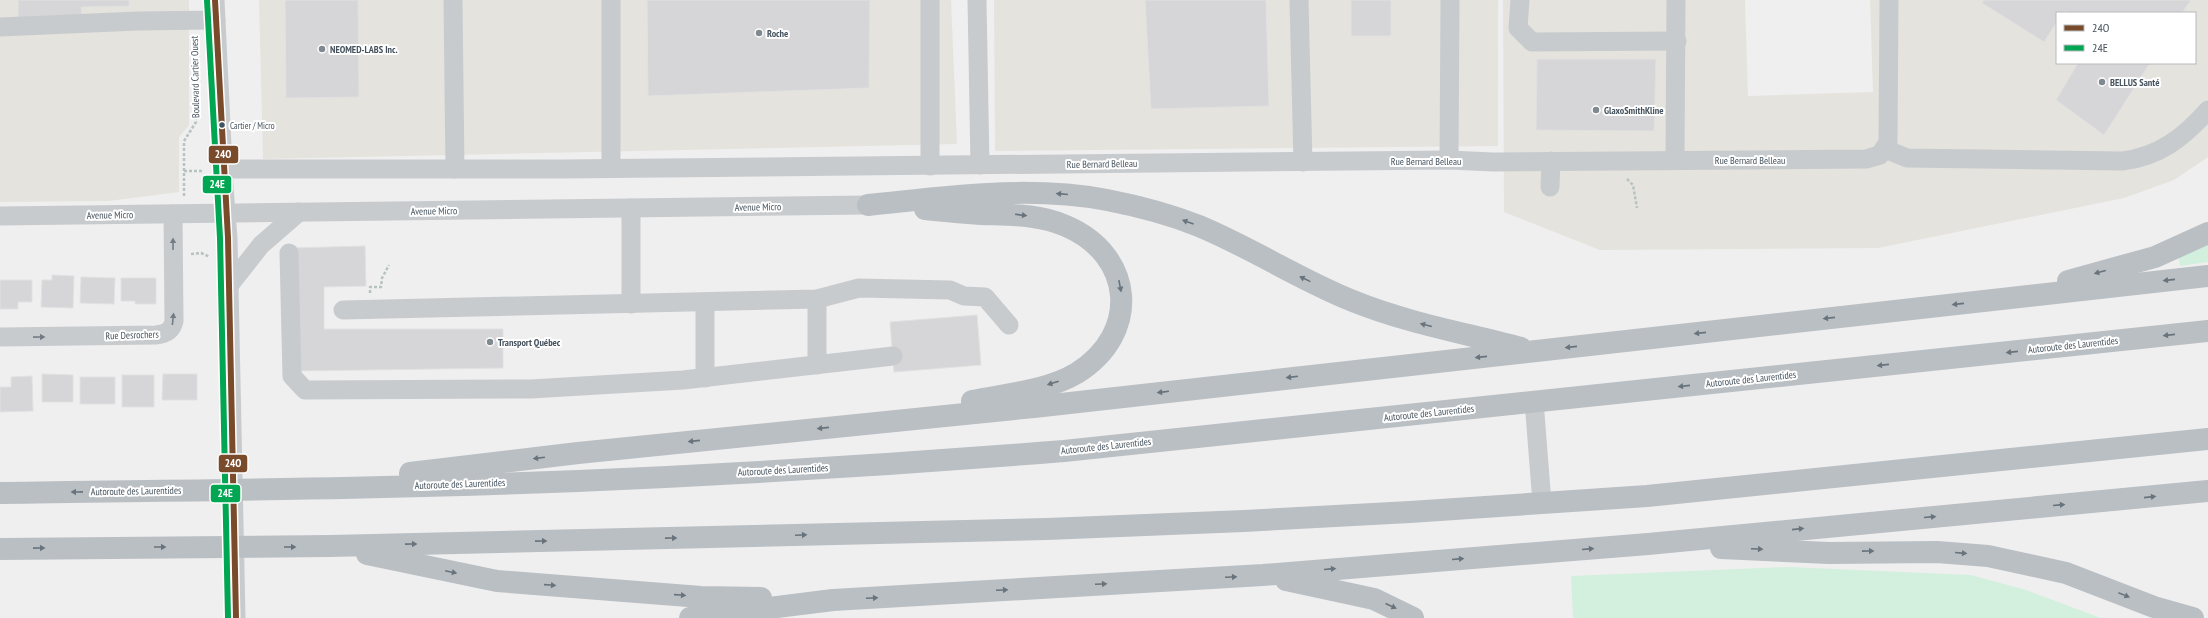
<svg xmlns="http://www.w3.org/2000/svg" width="2208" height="618" font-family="'PT Sans Narrow',sans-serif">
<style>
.commercial{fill:#e5e3dd;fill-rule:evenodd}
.green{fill:#d2f0dd}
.building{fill:#d6d6d8;stroke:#e1e1e2}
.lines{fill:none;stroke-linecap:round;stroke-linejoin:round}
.path{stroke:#b6c3bf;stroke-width:2.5;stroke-dasharray:3 2;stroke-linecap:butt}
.minor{stroke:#c8cbce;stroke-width:19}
.highway{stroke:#babfc4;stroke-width:22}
.bus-1-casing{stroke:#fff;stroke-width:9}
.bus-2-casing{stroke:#fff;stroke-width:9}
.bus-1{stroke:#7a4b2a;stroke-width:6}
.bus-2{stroke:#00a651;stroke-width:6}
.oneway{fill:#68737c}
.oneway2{fill:#737c85}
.poi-dot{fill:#818990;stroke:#fff;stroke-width:1.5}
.bus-dot{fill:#45525d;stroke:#fff;stroke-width:1.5}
.labels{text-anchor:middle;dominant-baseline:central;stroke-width:4;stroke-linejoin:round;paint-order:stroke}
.bus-label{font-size:9px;fill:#45525d;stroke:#fff;text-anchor:start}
.poi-label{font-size:10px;font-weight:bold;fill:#45525d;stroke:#fff;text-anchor:start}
.street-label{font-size:10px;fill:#45525d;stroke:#fff}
.line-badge{stroke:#fff;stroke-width:1.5}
.badge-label{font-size:11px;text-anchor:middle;font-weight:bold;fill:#fff}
</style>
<rect width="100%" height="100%" fill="#f0efef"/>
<g class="commercial">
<polygon points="0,0 189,0 189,125 179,137 179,192 109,201 0,202"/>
<polygon points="259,0 951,0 957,144 263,159"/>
<polygon points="994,0 1498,0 1498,146 995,151"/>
<path d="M1503,0H1745L1748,96L1873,92L1870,0H2208V157L2174,180L2124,198L1878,248L1600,250L1504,212ZM2057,13H2195V63H2057Z"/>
</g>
<g class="green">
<polygon points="2208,242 2208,262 2180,266 2178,256"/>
<polygon points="1789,567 1971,575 2026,590 2101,618 1573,618 1571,576"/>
</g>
<g class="building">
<polygon points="18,0 129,0 129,6 81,7 82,18 18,19"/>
<polygon points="285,0 358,0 359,97 286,98"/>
<polygon points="647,0 870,0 869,88 648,96"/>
<polygon points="1145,0 1266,0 1269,106 1151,109"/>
<rect x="1351" y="0" width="40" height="36"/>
<polygon points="1984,0 2191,0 2182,13 2069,13 2065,11 2063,13 2057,13 2057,22 2044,42 1982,3"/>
<polygon points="1537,59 1656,59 1654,131 1536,130"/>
<polygon points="2078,63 2150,63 2104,135 2056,100"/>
<polygon points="365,246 366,286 324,287 324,329 503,329 503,368 295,371 292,248"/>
<polygon points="52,275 74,276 73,308 41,307 42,280 52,280"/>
<polygon points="81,277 115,278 114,304 80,303"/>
<polygon points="121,278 156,278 156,304 135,304 135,301 121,301"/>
<polygon points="0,280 32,280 32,302 18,302 18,309 0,309"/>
<polygon points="977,315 981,365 894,372 890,322"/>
<polygon points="42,374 73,375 73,402 42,402"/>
<polygon points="163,374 197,374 197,400 162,400"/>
<rect x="122" y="375" width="32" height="32"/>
<polygon points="32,376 33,411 0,412 0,387 11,387 11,377"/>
<rect x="80" y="377" width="35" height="27"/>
</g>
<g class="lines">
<g class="path">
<polyline points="184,171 204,171"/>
<polyline points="1627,179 1633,185 1637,208"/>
<polyline points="184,196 184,141 196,122 194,38"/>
<polyline points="191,254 201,253 210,257"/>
<polyline points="370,293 370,287 381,287 382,278 389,265"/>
</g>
<g class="minor">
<polyline points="215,0 224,187 228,238 236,618"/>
<polyline points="453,0 455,169"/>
<polyline points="611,0 611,168"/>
<polyline points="930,0 930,166"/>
<polyline points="977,0 980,165"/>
<polyline points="1299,0 1303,162"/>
<polyline points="1520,0 1518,28 1532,42 1677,41"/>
<polyline points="0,27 138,21 216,20"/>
<path d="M1885,149L1907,158L2122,161C2159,157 2184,137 2208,110"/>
<polyline points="1449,160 1450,0"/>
<polyline points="1675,160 1676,0"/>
<polyline points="223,169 562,169 1449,160 1493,162 1866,159 1880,155 1888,142 1889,0"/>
<polyline points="1550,187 1551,161"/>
<polyline points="0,216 868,205"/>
<polyline points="289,253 292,376 305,390 531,389 683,380 893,356"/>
<polyline points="228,287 261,245 299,212"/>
<polyline points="705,302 705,378"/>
<polyline points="631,304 631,208"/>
<polyline points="343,310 817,299 859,288 950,290 964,296 985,297 1009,325"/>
<path d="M0,337L156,335C166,334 172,331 174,321L173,214"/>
<polyline points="817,365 817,299"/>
<polyline points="1534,401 1542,503"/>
</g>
<g class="highway">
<path d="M868,205C947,197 1027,185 1107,200C1138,206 1169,214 1199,226C1252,248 1300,280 1353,301C1407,323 1465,333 1521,348"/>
<path d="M925,209C944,211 963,213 982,214C1010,215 1039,214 1066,226C1134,255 1141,333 1077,373C1047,391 1006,394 972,401"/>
<polyline points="2068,281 2155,257 2208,233"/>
<polyline points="410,473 578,453 1034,407 2208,276"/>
<path d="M0,493C193,490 385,489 578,481C740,474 902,464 1064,451L2208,331"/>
<polyline points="1721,548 1829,553 1937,552 1988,556 2066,573 2154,607 2193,618"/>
<polyline points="0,549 330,546 1047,529 1244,521 1410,512 1647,496 2208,439"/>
<polyline points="367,554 497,581 701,597 761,598"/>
<polyline points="1286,580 1374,599 1413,618"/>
<polyline points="690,618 833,600 1263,575 1648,544 2208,491"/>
</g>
<g class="bus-1-casing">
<polyline id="bus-1" points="215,0 228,238 236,618"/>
</g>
<g class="bus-2-casing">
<polyline id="bus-2" points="207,0 220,238 228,618"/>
</g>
<use href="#bus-1" class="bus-1"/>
<use href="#bus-2" class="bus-2"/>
</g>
<defs><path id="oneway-solid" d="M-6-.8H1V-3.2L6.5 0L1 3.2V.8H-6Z"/></defs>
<g class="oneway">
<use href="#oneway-solid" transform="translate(1062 194) rotate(-175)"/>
<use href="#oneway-solid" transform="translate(1021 215) rotate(7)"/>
<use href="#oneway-solid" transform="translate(1188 222) rotate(-160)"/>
<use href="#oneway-solid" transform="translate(2100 272) rotate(165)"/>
<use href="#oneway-solid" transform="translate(1305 279) rotate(-154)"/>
<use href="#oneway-solid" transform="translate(2169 280) rotate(174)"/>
<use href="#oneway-solid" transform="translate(1120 286) rotate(79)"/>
<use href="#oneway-solid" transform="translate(1958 304) rotate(174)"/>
<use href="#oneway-solid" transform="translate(1829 318) rotate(174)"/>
<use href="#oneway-solid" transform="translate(1426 325) rotate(-166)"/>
<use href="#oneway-solid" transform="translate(1700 333) rotate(174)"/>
<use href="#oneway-solid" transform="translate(2169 335) rotate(174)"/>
<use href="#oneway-solid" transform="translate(1571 347) rotate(174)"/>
<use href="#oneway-solid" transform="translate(2012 352) rotate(174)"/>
<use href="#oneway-solid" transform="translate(1481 357) rotate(174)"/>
<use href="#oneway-solid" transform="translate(1883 365) rotate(174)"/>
<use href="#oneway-solid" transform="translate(1292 377) rotate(173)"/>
<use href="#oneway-solid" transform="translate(1053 383) rotate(162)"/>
<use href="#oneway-solid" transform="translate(1684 386) rotate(174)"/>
<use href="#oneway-solid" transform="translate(1163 392) rotate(173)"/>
<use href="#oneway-solid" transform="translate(823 428) rotate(174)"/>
<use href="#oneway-solid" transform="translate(694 441) rotate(174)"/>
<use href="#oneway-solid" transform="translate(539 458) rotate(173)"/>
<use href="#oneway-solid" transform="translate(77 492) rotate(179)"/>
<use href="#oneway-solid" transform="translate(2150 497) rotate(-6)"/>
<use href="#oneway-solid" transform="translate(2059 505) rotate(-5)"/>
<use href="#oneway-solid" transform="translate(1930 517) rotate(-5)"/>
<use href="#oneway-solid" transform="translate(1798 529) rotate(-6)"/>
<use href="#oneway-solid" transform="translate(801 535) rotate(-2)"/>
<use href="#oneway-solid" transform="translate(671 538) rotate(-1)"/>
<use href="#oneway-solid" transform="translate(541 541) rotate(-1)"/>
<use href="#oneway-solid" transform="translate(411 544) rotate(-1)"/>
<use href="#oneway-solid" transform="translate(160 547)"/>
<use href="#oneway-solid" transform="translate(290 547)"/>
<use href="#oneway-solid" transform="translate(39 548) rotate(-1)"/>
<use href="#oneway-solid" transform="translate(1588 549) rotate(-5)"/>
<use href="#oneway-solid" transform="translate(1757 549) rotate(3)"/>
<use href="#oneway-solid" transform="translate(1868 551) rotate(-1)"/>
<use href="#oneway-solid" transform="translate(1961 553) rotate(5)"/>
<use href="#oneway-solid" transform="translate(1458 559) rotate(-5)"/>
<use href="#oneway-solid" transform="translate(1330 569) rotate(-5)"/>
<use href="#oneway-solid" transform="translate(451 572) rotate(12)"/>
<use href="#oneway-solid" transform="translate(1231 577) rotate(-3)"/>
<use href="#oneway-solid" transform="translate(1101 584) rotate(-3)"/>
<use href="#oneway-solid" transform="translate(550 585) rotate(4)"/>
<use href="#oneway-solid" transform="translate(1002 590) rotate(-3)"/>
<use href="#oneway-solid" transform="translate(680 595) rotate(4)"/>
<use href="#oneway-solid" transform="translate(2124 595) rotate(22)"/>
<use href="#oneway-solid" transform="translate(872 598) rotate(-3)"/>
<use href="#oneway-solid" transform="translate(1391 606) rotate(24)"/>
</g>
<g class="oneway2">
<use href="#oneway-solid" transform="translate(173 244) rotate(-90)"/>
<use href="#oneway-solid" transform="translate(173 319) rotate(-84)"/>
<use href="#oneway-solid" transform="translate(39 337) rotate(-1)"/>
</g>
<g class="poi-dot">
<circle cx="759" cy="33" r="4"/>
<circle cx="322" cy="49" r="4"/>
<circle cx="2102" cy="82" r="4"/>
<circle cx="1596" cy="110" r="4"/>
<circle cx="490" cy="342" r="4"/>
</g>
<circle class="bus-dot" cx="222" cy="125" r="3.5"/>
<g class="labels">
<g class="bus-label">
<text x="230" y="125">Cartier / Micro</text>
</g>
<g class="poi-label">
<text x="767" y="33">Roche</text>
<text x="330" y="49">NEOMED-LABS Inc.</text>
<text x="2110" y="82">BELLUS Santé</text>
<text x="1604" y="110">GlaxoSmithKline</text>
<text x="498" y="342">Transport Québec</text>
</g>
<g class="street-label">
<text transform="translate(195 77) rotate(-91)">Boulevard Cartier Ouest</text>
<text x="1750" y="160">Rue Bernard Belleau</text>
<text x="1426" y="161">Rue Bernard Belleau</text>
<text transform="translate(1102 164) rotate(-1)">Rue Bernard Belleau</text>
<text transform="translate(758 207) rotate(-1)">Avenue Micro</text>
<text transform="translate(434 211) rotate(-1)">Avenue Micro</text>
<text transform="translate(110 215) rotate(-1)">Avenue Micro</text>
<text transform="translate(132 335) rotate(-2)">Rue Desrochers</text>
<text transform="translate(2073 345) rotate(-6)">Autoroute des Laurentides</text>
<text transform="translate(1751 379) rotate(-6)">Autoroute des Laurentides</text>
<text transform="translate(1429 413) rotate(-6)">Autoroute des Laurentides</text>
<text transform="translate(1106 446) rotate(-6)">Autoroute des Laurentides</text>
<text transform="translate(783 470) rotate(-3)">Autoroute des Laurentides</text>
<text transform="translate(460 484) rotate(-2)">Autoroute des Laurentides</text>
<text transform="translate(136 491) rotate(-1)">Autoroute des Laurentides</text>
</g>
</g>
<g class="line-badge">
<rect x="208" y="145" width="31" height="19" rx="4" fill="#7a4b2a"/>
<rect x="202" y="175" width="30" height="19" rx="4" fill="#00a651"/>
<rect x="218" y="454" width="30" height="19" rx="4" fill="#7a4b2a"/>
<rect x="210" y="484" width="31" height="19" rx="4" fill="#00a651"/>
</g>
<g class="badge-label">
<text x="223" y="158">24O</text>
<text x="217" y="188">24E</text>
<text x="233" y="467">24O</text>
<text x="225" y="497">24E</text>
</g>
<rect x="2056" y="12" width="140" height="52" fill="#ffffff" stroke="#b5babe"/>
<rect x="2064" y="25" width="20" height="6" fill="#7a4b2a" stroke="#b5babe"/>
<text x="2092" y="32" font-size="12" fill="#45525d">24O</text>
<rect x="2064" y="45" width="20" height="6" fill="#00a651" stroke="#b5babe"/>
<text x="2092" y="52" font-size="12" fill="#45525d">24E</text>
</svg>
